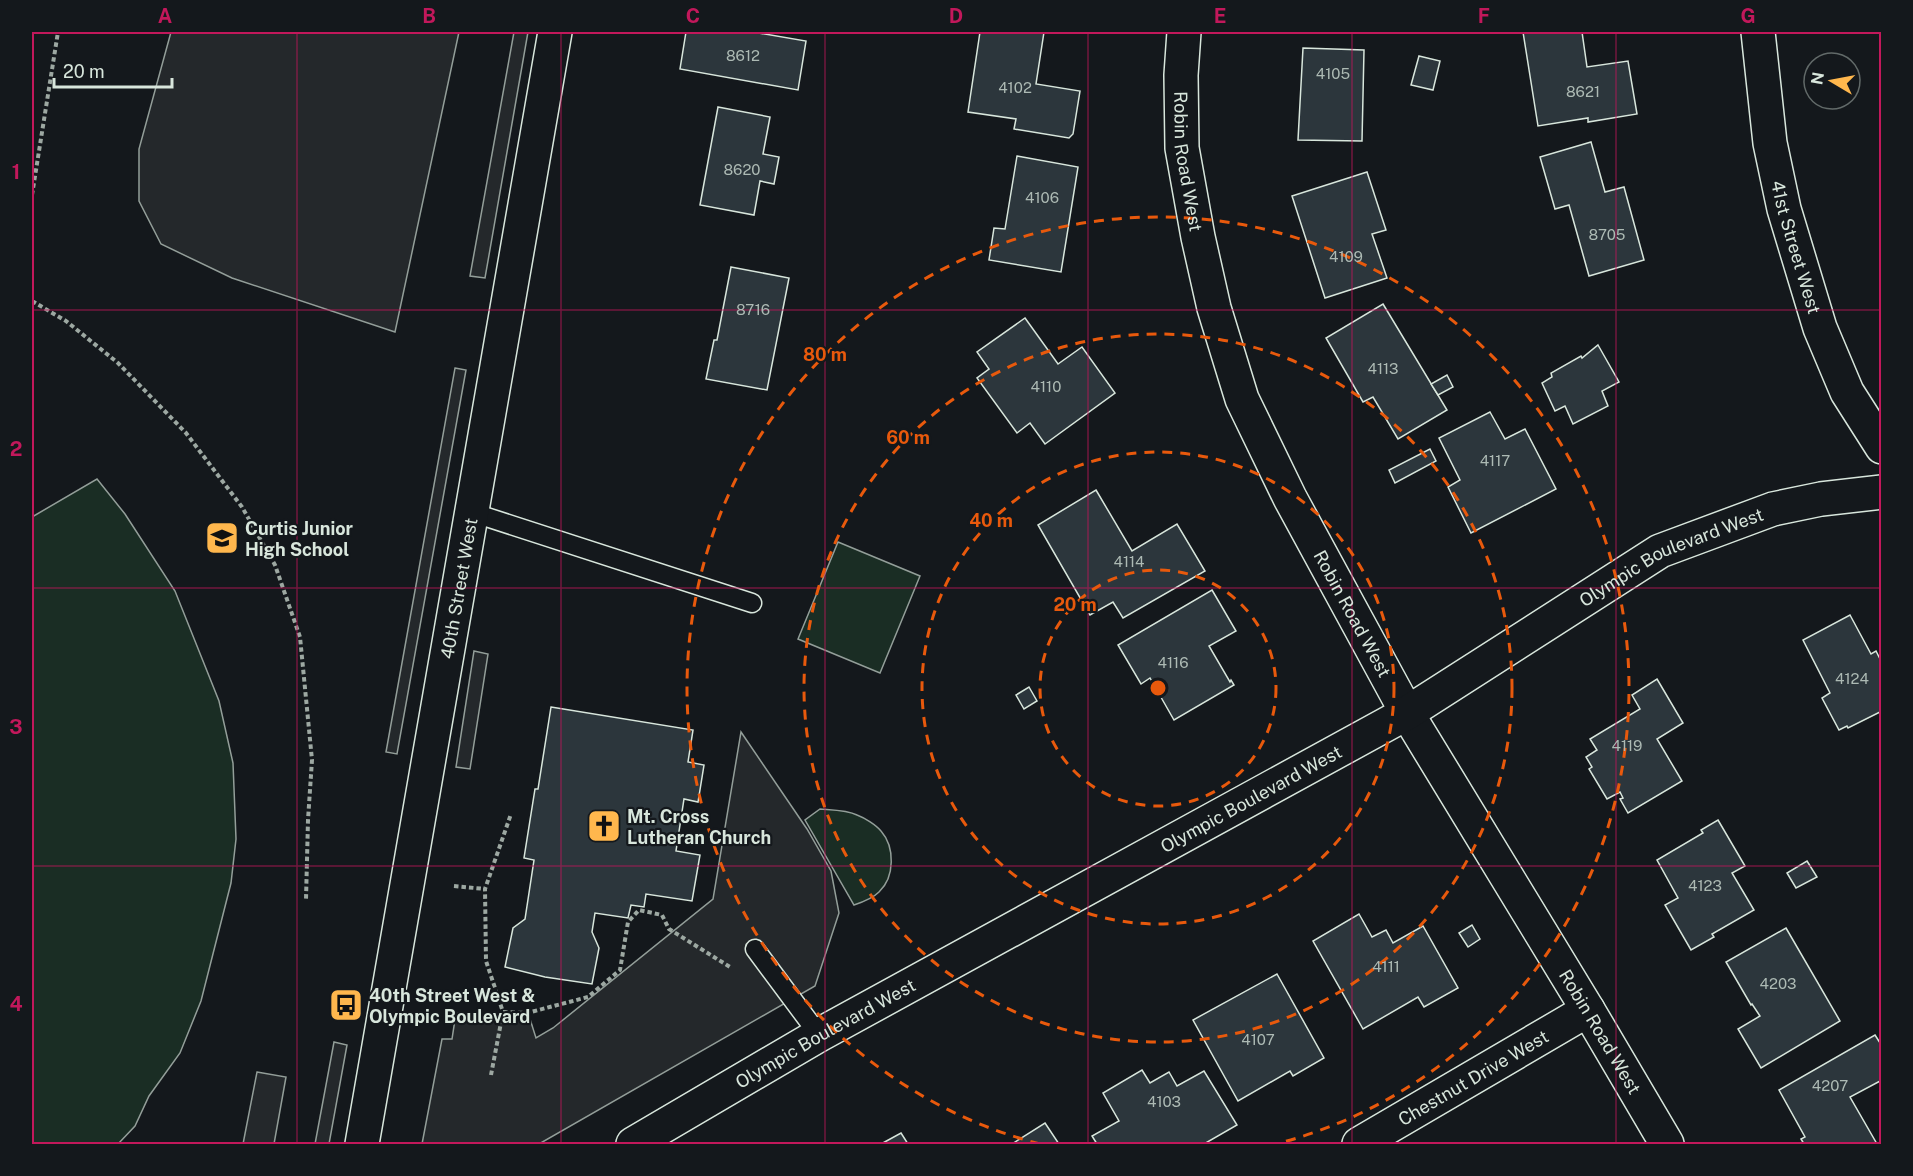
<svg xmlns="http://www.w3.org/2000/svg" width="1913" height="1176" font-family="'Public Sans',sans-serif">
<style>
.green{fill:#1a2d24;stroke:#939e99;stroke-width:1.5}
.parking{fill:#24282b;stroke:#939e99;stroke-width:1.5}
.building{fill:#2c363c;stroke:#d8e6dc;stroke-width:1.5}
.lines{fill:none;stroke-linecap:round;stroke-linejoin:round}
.lane-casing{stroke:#d8e6dc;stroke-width:21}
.street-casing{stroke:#d8e6dc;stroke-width:36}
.secondary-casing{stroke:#d8e6dc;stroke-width:36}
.path{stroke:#9da8a2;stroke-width:4;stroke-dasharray:4.5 3;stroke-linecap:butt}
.lane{stroke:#14181c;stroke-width:18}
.street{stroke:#14181c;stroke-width:33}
.secondary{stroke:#14181c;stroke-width:33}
.grid{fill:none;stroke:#c2185b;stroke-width:1.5;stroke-opacity:0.55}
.ring{fill:none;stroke:#e8590c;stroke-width:3;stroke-dasharray:10 8}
.labels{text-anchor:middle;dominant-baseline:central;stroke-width:4.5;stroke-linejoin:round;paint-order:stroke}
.number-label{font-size:15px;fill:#adbab4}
.street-label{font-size:18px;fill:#d8e6dc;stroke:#14181c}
.poi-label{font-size:18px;font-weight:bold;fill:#d8e6dc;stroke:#14181c;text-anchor:start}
.centre{fill:#e8590c;stroke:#14181c;stroke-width:3}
.ring-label{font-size:18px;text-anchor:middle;font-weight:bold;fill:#e8590c;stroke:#14181c;stroke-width:4.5;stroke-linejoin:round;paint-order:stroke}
.neatline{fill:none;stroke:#c2185b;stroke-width:2}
.grid-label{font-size:20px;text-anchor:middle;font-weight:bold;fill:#c2185b}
</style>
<rect width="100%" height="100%" fill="#14181c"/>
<g class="green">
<polygon points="97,479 125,514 175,591 219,701 233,763 236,839 231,883 201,1001 180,1053 149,1096 135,1126 118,1144 32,1144 32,517"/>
<polygon points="838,542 920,576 880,673 798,639"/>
<path d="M820,809C832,810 847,810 857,815C865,818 876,825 881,831C895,847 895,877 879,892C873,898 863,902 854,905L805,820Z"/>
</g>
<g class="parking">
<polygon points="171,32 459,32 395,332 232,278 161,244 139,201 139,149"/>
<polygon points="514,32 528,32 485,278 470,276"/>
<polygon points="455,368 466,370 397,754 386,752"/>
<polygon points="474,651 488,654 470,769 456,767"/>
<polygon points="741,732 807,829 831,871 839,913 815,986 539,1144 422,1144 442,1039 452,1039 456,1013 530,1019 536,1038 553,1028 713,899"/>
<polygon points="334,1042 347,1045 329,1144 315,1144"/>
<polygon points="257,1072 286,1077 274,1144 243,1144"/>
</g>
<g class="building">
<polygon points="686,32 753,32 806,41 798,90 680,69"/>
<polygon points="980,32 1044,32 1036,84 1080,91 1073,134 1069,138 1014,129 1016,119 968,112"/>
<polygon points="1523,32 1582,32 1587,67 1628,61 1637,114 1588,122 1588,118 1538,126"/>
<polygon points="1303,48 1364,50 1362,141 1298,140"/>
<polygon points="1419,56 1440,61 1433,90 1411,85"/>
<polygon points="718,107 770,117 763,154 779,157 774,184 760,181 754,215 700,205"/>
<polygon points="1591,142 1605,192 1624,187 1644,260 1589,276 1569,205 1555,209 1540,157"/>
<polygon points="1017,156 1078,167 1061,272 989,260 994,228 1005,229"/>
<polygon points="1367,172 1386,230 1372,234 1387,278 1325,298 1292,196"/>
<polygon points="731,267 789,278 767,390 706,379 714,340 717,340"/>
<polygon points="1383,304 1447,410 1398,439 1373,397 1363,402 1326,338"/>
<polygon points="1025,318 1058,364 1082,347 1115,393 1045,444 1030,423 1017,433 977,378 989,369 977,352"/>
<polygon points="1598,345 1619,382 1602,391 1608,406 1573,424 1565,406 1555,411 1542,383 1552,377 1551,373 1581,356 1582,358"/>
<polygon points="1447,375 1453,387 1438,395 1431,384"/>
<polygon points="1490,412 1505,439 1525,429 1556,489 1471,533 1448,487 1460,480 1439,438"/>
<polygon points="1430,449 1436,461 1395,483 1389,470"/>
<polygon points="1096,490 1132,551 1177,524 1205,571 1123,618 1113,602 1090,615 1038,525"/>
<polygon points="1212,590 1236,631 1209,646 1230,682 1231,680 1234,685 1174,720 1150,678 1141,684 1118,645"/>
<polygon points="1850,615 1871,654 1876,651 1882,663 1882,711 1848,728 1847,726 1839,730 1822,698 1830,693 1803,640"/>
<polygon points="1657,679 1683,723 1657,739 1682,781 1628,813 1620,799 1623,798 1620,792 1607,799 1589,769 1592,767 1586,757 1597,750 1590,739 1640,709 1632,695"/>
<polygon points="1029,687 1037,701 1024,709 1016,695"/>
<polygon points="551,707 693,730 688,762 704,765 698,802 684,799 676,851 700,855 692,901 646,894 644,907 631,905 628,918 595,913 592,932 599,948 592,984 545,977 505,967 513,928 525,919 534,860 524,858 535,789 538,789"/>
<polygon points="1718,820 1745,866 1732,873 1754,910 1712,934 1714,937 1691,950 1665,905 1678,898 1657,860 1703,833 1701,830"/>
<polygon points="1807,861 1817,877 1796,888 1787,873"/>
<polygon points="1359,914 1372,937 1386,930 1393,943 1423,926 1458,988 1424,1007 1418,997 1363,1029 1313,941"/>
<polygon points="1472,925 1480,939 1468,947 1459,933"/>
<polygon points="1786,928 1840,1021 1761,1068 1738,1029 1760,1016 1752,1004 1751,1005 1726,962"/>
<polygon points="1277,974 1324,1058 1293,1076 1290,1071 1238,1101 1193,1020"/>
<polygon points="1875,1035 1882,1046 1882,1080 1850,1097 1877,1144 1804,1144 1801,1139 1805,1137 1779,1090"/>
<polygon points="1142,1070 1150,1083 1169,1072 1177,1086 1204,1071 1237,1125 1204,1144 1097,1144 1092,1136 1119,1121 1103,1093"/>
<polygon points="1045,1123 1059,1144 1012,1144"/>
<polygon points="901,1133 908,1144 881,1144"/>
</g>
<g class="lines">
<g class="lane-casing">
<g id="lane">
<polyline points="471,512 752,603"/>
<polyline points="755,949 819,1035"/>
</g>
</g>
<g class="street-casing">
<g id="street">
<path id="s1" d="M1184,32L1181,75L1182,148L1198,237L1214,308L1242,399L1290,498L1407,713L1588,1010L1667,1144"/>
<path id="s2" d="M1758,32L1770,143L1784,209L1820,328L1847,392L1882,447"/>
<path id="s3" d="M633,1144L819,1035L1407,713L1660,551L1773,509L1821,499L1882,492"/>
<path id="s4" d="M1359,1144L1588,1010"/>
</g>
</g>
<g class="secondary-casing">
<g id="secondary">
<path id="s5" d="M362,1144L555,32"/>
</g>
</g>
<g class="path">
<polyline points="32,195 58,32"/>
<polyline points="32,301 66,321 118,363 186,433 242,507 275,565 300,637 312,760 308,820 306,900"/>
<polyline points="454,886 485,889"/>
<polyline points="503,1012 527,1013 588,997 620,970 628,922 639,910 662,915 669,929 730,967"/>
<polyline points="491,1075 503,1012 486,961 485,889 511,814"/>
</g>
<use href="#lane" class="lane"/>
<use href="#street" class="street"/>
<use href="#secondary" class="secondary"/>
</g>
<path class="grid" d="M297,32V1144M561,32V1144M825,32V1144M1088,32V1144M1352,32V1144M1616,32V1144M32,310H1882M32,588H1882M32,866H1882"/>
<g class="ring">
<circle cx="1158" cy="688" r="118"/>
<circle cx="1158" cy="688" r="236"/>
<circle cx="1158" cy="688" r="354"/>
<path d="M1040 1144A471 471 0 1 1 1276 1144"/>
</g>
<defs>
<g id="school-square" transform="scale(1.725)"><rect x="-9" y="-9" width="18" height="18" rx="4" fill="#ffb74d" stroke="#14181c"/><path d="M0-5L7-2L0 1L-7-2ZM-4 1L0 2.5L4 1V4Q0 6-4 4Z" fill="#111"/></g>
<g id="church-square" transform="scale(1.725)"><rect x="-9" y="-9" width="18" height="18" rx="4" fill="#ffb74d" stroke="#14181c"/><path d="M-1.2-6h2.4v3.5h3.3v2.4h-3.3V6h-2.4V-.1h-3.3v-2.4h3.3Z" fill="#111"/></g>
<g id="bus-square" transform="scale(1.725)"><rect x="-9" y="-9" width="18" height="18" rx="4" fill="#ffb74d" stroke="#14181c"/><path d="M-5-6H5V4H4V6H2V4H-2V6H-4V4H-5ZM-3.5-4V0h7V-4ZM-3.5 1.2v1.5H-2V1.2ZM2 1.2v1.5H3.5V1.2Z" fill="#111"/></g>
</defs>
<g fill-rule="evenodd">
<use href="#school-square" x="222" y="538"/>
<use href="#church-square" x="604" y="826"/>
<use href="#bus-square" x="346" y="1005"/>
</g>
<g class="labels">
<g class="number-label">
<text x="743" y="55">8612</text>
<text x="1333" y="73">4105</text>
<text x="1015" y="87">4102</text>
<text x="1583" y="91">8621</text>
<text x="742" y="169">8620</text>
<text x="1042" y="197">4106</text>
<text x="1607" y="234">8705</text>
<text x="1346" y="256">4109</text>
<text x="753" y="309">8716</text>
<text x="1383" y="368">4113</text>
<text x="1046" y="386">4110</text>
<text x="1495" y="460">4117</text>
<text x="1129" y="561">4114</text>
<text x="1173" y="662">4116</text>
<text x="1852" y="678">4124</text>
<text x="1627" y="745">4119</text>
<text x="1705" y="885">4123</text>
<text x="1386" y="966">4111</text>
<text x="1778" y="983">4203</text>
<text x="1258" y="1039">4107</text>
<text x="1830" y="1085">4207</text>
<text x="1164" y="1101">4103</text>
</g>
<g class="street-label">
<text stroke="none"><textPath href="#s1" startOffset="130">Robin Road West</textPath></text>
<text stroke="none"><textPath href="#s2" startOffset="219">41st Street West</textPath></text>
<text stroke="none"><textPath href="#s3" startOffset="1194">Olympic Boulevard West</textPath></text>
<text stroke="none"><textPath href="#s5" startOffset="564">40th Street West</textPath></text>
<text stroke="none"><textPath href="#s1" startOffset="616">Robin Road West</textPath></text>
<text stroke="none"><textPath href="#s3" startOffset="708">Olympic Boulevard West</textPath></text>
<text stroke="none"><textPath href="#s1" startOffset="1102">Robin Road West</textPath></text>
<text stroke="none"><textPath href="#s3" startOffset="222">Olympic Boulevard West</textPath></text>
<text stroke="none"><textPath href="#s4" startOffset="132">Chestnut Drive West</textPath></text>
</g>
<g class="poi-label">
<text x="245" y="528">Curtis Junior<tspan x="245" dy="21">High School</tspan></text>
<text x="627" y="816">Mt. Cross<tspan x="627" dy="21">Lutheran Church</tspan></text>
<text x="369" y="995">40th Street West &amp;<tspan x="369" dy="21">Olympic Boulevard</tspan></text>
</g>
</g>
<circle cx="1158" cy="688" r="9" class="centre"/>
<g class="ring-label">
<text x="825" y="361">80 m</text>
<text x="908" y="444">60 m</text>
<text x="991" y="527">40 m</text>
<text x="1075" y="611">20 m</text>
</g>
<rect width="1913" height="1176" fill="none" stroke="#14181c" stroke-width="66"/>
<g transform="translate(1832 81) rotate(280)"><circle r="28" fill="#14181c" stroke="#626a69" stroke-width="1.5"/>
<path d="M0-4.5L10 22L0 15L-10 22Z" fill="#ffb74d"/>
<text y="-9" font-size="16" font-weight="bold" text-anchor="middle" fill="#d8e6dc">N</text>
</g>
<path d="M54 78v9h118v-9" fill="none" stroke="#d8e6dc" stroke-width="3"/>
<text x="63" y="78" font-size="18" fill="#d8e6dc" stroke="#14181c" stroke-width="4.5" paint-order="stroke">20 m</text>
<rect x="33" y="33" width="1847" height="1110" class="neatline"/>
<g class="grid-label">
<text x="165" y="23">A</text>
<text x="429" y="23">B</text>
<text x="693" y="23">C</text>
<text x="956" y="23">D</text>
<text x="1220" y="23">E</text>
<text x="1484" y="23">F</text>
<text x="1748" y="23">G</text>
<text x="16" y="179">1</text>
<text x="16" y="456">2</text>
<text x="16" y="734">3</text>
<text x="16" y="1011">4</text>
</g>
</svg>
